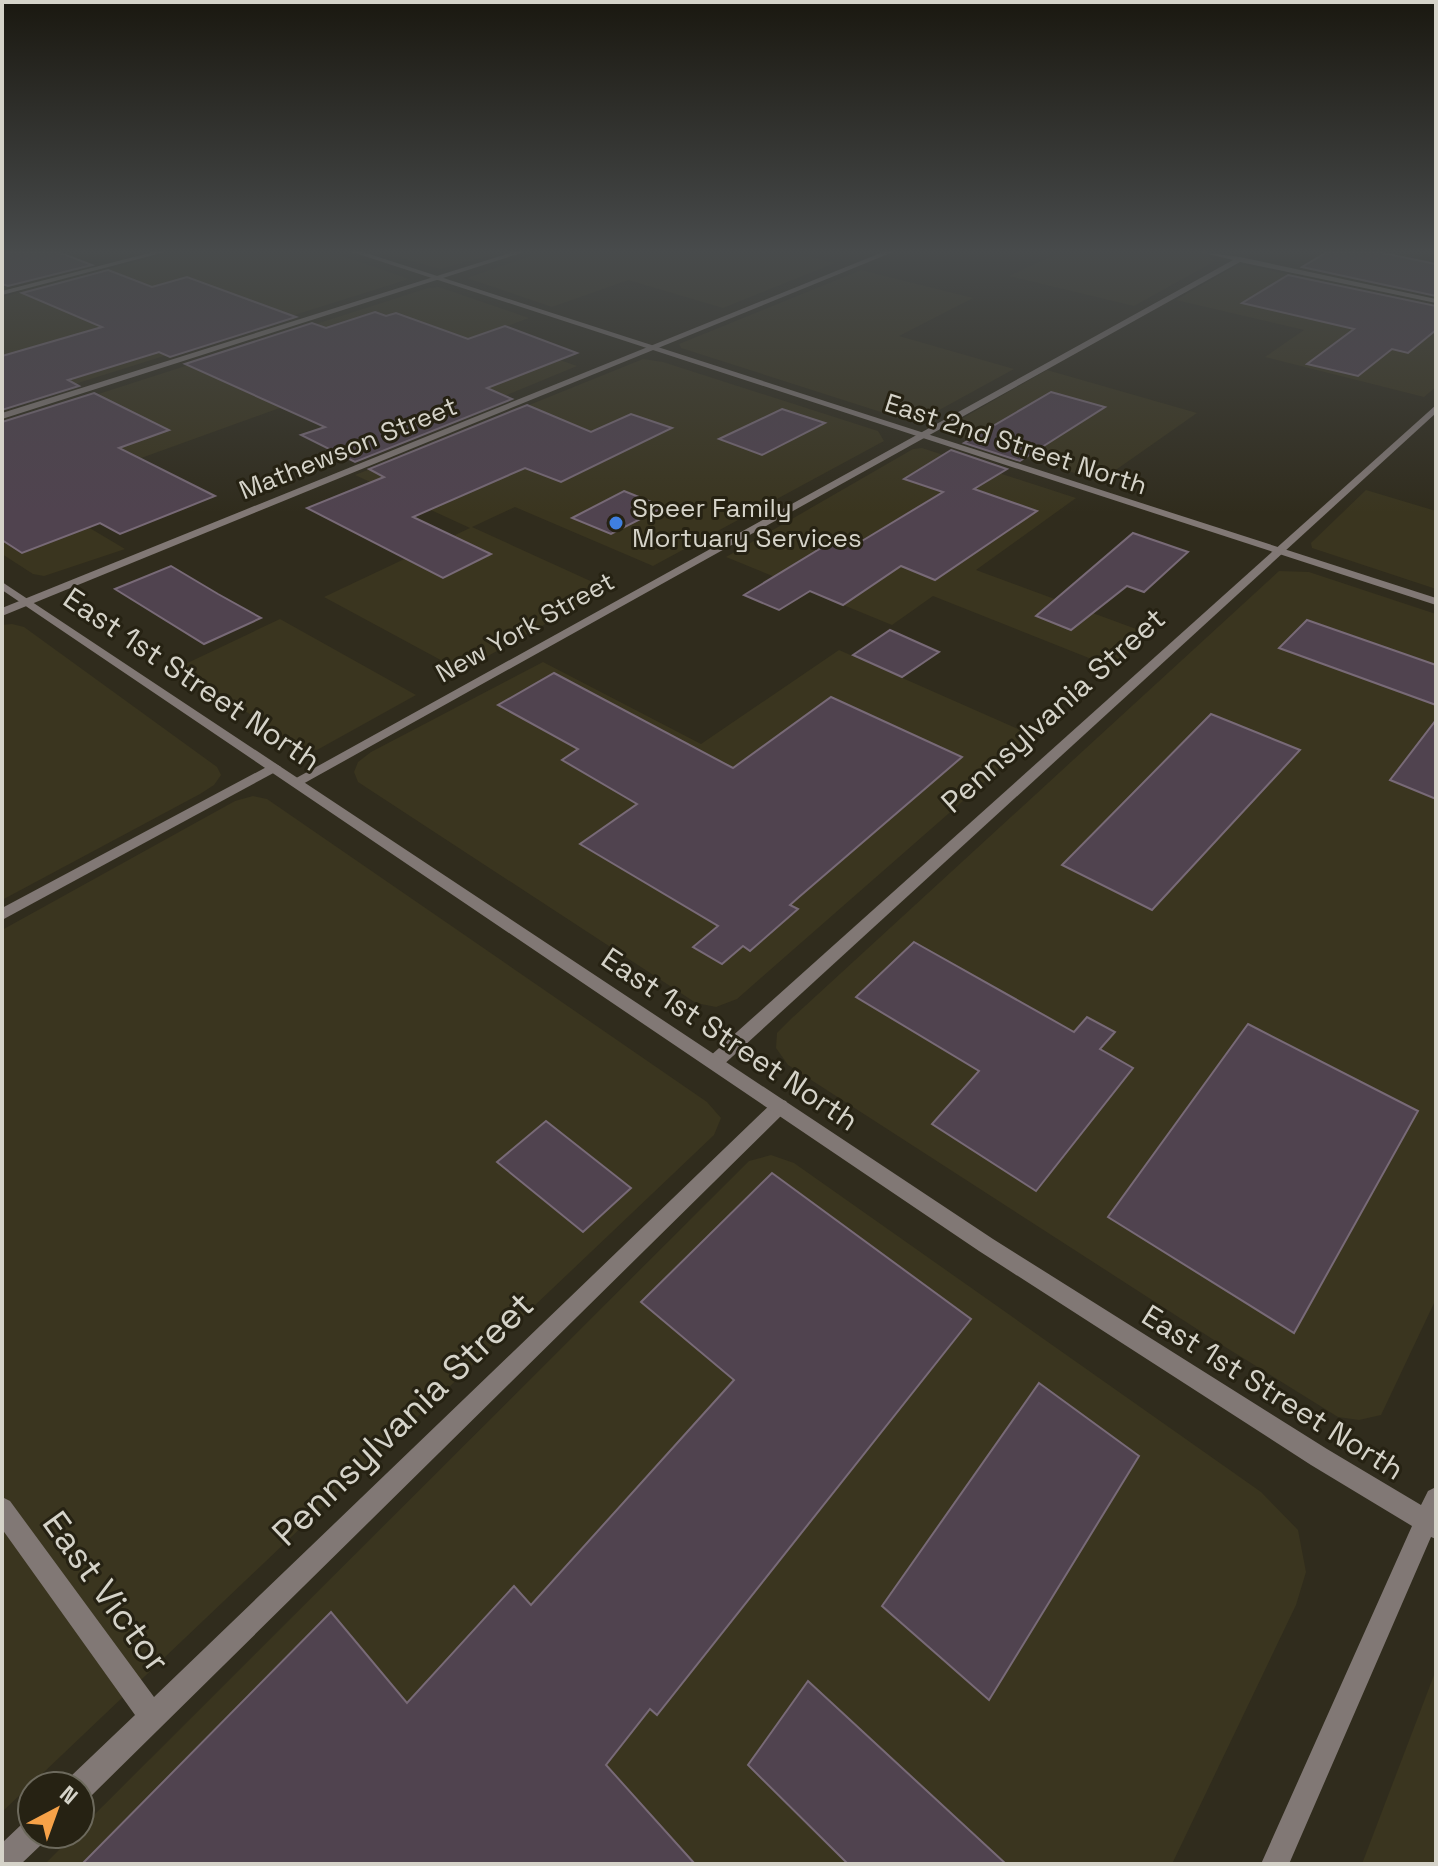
<svg xmlns="http://www.w3.org/2000/svg" width="1438" height="1866" font-family="'Space Grotesk',sans-serif">
<style>
.built{fill:#3a351f}
.building{fill:#50434f;stroke:#786a77;stroke-width:2}
.lines{fill:none;stroke-linecap:round;stroke-linejoin:round}
.minor{fill:#817875;fill-rule:evenodd}
.tertiary{fill:#817875;fill-rule:evenodd}
.shop-dot{fill:#3f7fe0;stroke:#262213;stroke-width:3}
.labels{text-anchor:middle;dominant-baseline:central;stroke-width:6;stroke-linejoin:round;paint-order:stroke}
.far-street-label{font-size:26px;fill:#d5d3c9;stroke:#262213}
.far-poi-label{font-size:26px;fill:#d5d3c9;stroke:#262213;text-anchor:start}
.street-label{font-size:30px;fill:#d5d3c9;stroke:#262213}
.near-street-label{font-size:36px;fill:#d5d3c9;stroke:#262213}
</style>
<rect width="100%" height="100%" fill="#302c1d"/>
<g class="built">
<polygon points="173,252 332,252 409,279 2,407 2,297"/>
<polygon points="380,252 502,252 440,269"/>
<polygon points="541,252 791,252 835,263 723,308 628,280 552,307 467,278"/>
<polygon points="1061,252 1190,252 1209,256 1215,261 1134,306 1009,276"/>
<polygon points="1244,265 1436,305 1436,387 1424,397 1265,357 1304,330 1176,300 1236,266"/>
<polygon points="861,270 973,298 899,336 1014,369 921,420 912,422 681,348 679,344"/>
<polygon points="439,287 529,318 485,334 577,366 466,412 371,375 36,496 125,549 44,576 33,574 2,554 2,425 428,288"/>
<polygon points="643,359 663,362 878,431 884,441 653,566 515,507 472,527 608,589 461,671 324,597 470,528 355,475"/>
<polygon points="1047,370 1197,413 1100,481 950,434 949,426"/>
<polygon points="922,448 1076,498 976,570 1147,633 1114,668 933,596 892,625 726,557 913,449"/>
<polygon points="1366,490 1436,511 1436,589 1312,548 1311,543"/>
<polygon points="1279,571 1309,572 1436,614 1436,1299 1381,1415 1359,1420 1338,1417 1214,1340 788,1065 776,1048 777,1033 792,1018"/>
<polygon points="280,619 416,695 317,750 299,747 179,667"/>
<polygon points="12,624 24,627 217,767 221,775 214,785 200,794 2,900 2,625"/>
<polygon points="839,650 1036,737 737,999 716,1007 696,1003 358,782 354,772 358,762 371,752 543,662 701,744"/>
<polygon points="253,796 267,799 707,1102 721,1118 714,1135 2,1812 2,930 235,801"/>
<polygon points="771,1155 794,1163 1261,1492 1298,1530 1306,1572 1296,1605 1172,1864 45,1864 75,1834 80,1834 80,1829 749,1161"/>
<polygon points="1436,1670 1436,1864 1362,1864"/>
</g>
<g class="building">
<polygon points="2,252 58,252 92,265 8,286 2,284"/>
<polygon points="1327,252 1378,252 1436,264 1436,296 1302,267"/>
<polygon points="108,270 152,287 187,277 296,317 170,357 159,352 68,380 79,386 2,410 2,356 102,327 22,293"/>
<polygon points="1288,275 1436,306 1436,330 1408,353 1392,349 1358,376 1307,364 1354,329 1242,303"/>
<polygon points="375,312 386,316 396,313 468,339 505,326 577,353 487,388 512,399 355,462 301,435 325,427 185,364 312,323 326,328"/>
<polygon points="1051,392 1105,407 1020,461 964,443"/>
<polygon points="94,393 169,430 119,448 215,496 120,534 100,523 22,553 2,540 2,422"/>
<polygon points="527,405 591,432 631,414 672,428 561,482 525,468 413,517 491,554 443,578 307,508 384,477 369,469"/>
<polygon points="782,409 825,423 762,455 719,439"/>
<polygon points="951,450 1007,469 974,489 1037,511 935,580 901,566 843,605 810,591 779,610 744,595 844,534 852,547 943,492 904,479"/>
<polygon points="624,491 664,507 611,534 572,518"/>
<polygon points="1133,533 1188,552 1144,592 1127,586 1071,630 1036,616"/>
<polygon points="171,566 218,594 261,618 204,644 115,589"/>
<polygon points="1307,620 1436,665 1436,705 1279,648"/>
<polygon points="890,630 939,652 902,677 853,655"/>
<polygon points="554,673 733,768 831,697 962,757 799,897 790,905 798,909 750,951 743,946 722,964 693,947 718,926 580,844 637,804 562,760 578,749 498,705"/>
<polygon points="1211,714 1300,750 1152,910 1062,865"/>
<polygon points="1436,720 1436,799 1390,780"/>
<polygon points="914,942 1074,1032 1087,1017 1115,1032 1100,1049 1133,1068 1036,1191 932,1124 979,1071 856,997"/>
<polygon points="1248,1024 1418,1111 1294,1333 1108,1217"/>
<polygon points="546,1121 631,1188 583,1232 497,1162"/>
<polygon points="772,1173 971,1319 657,1715 650,1709 606,1765 695,1864 82,1864 331,1612 407,1703 514,1586 531,1605 734,1380 641,1302"/>
<polygon points="1039,1383 1139,1456 989,1700 882,1606"/>
<polygon points="808,1681 1006,1864 848,1864 748,1765"/>
</g>
<g class="lines">
<g class="minor">
<polygon points="153,252 165,252 2,295 2,291"/>
<polygon points="513,252 524,252 2,419 2,413"/>
<polygon points="883,252 893,252 2,616 2,608"/>
<polygon points="1200,252 1240,257 1436,299 1436,303 1240,262 301,785 296,786 289,782 1233,260"/>
<polygon points="1436,405 1436,413 721,1067 715,1069 709,1067 706,1062 709,1057"/>
<polygon points="274,763 281,767 279,770 2,920 2,908"/>
<polygon points="780,1099 786,1101 789,1106 786,1111 90,1797 80,1801 80,1786 67,1786 70,1777 135,1715 2,1529 2,1497 10,1501 154,1697 774,1101"/>
<polygon points="32,1820 32,1834 46,1834 42,1844 21,1864 2,1864 2,1843 22,1824"/>
</g>
<g class="tertiary">
<polygon points="352,252 363,252 1436,598 1436,605"/>
<polygon points="2,582 993,1239 1327,1449 1421,1505 1428,1491 1436,1487 1436,1539 1431,1537 1289,1864 1261,1864 1412,1526 1311,1465 979,1251 2,590"/>
</g>
</g>
<linearGradient id="sky" x2="0" y2="1"><stop stop-color="#1a1810"/><stop offset="0.49" stop-color="#484b4c"/><stop offset="1" stop-color="#484b4c" stop-opacity="0"/></linearGradient>
<rect width="1438" height="513" fill="url(#sky)"/>
<circle class="shop-dot" cx="616" cy="523" r="8"/>
<g class="labels">
<g class="far-street-label">
<text transform="translate(1016 444) rotate(18)">East 2nd Street North</text>
<text transform="translate(348 448) rotate(-22)">Mathewson Street</text>
<text transform="translate(525 627) rotate(-29)">New York Street</text>
</g>
<g class="far-poi-label">
<text x="632" y="508">Speer Family<tspan x="632" dy="30">Mortuary Services</tspan></text>
</g>
<g class="street-label">
<text transform="translate(192 679) rotate(34)">East 1st Street North</text>
<text transform="translate(1053 710) rotate(-42)">Pennsylvania Street</text>
<text transform="translate(730 1039) rotate(34)">East 1st Street North</text>
<text transform="translate(1273 1392) rotate(32)">East 1st Street North</text>
</g>
<g class="near-street-label">
<text transform="translate(403 1419) rotate(-44)">Pennsylvania Street</text>
<text transform="translate(106 1592) rotate(54)">East Victor</text>
</g>
</g>
<rect width="1438" height="1866" fill="none" stroke="#d5d3c9" stroke-width="8"/>
<g transform="translate(56 1810) rotate(41)"><circle r="38" fill="#262213" stroke="#6c695c" stroke-width="2"/>
<path d="M0-6L14 30L0 20L-14 30Z" fill="#f6a248"/>
<text y="-12" font-size="22" font-weight="bold" text-anchor="middle" fill="#d5d3c9">N</text>
</g>
</svg>
